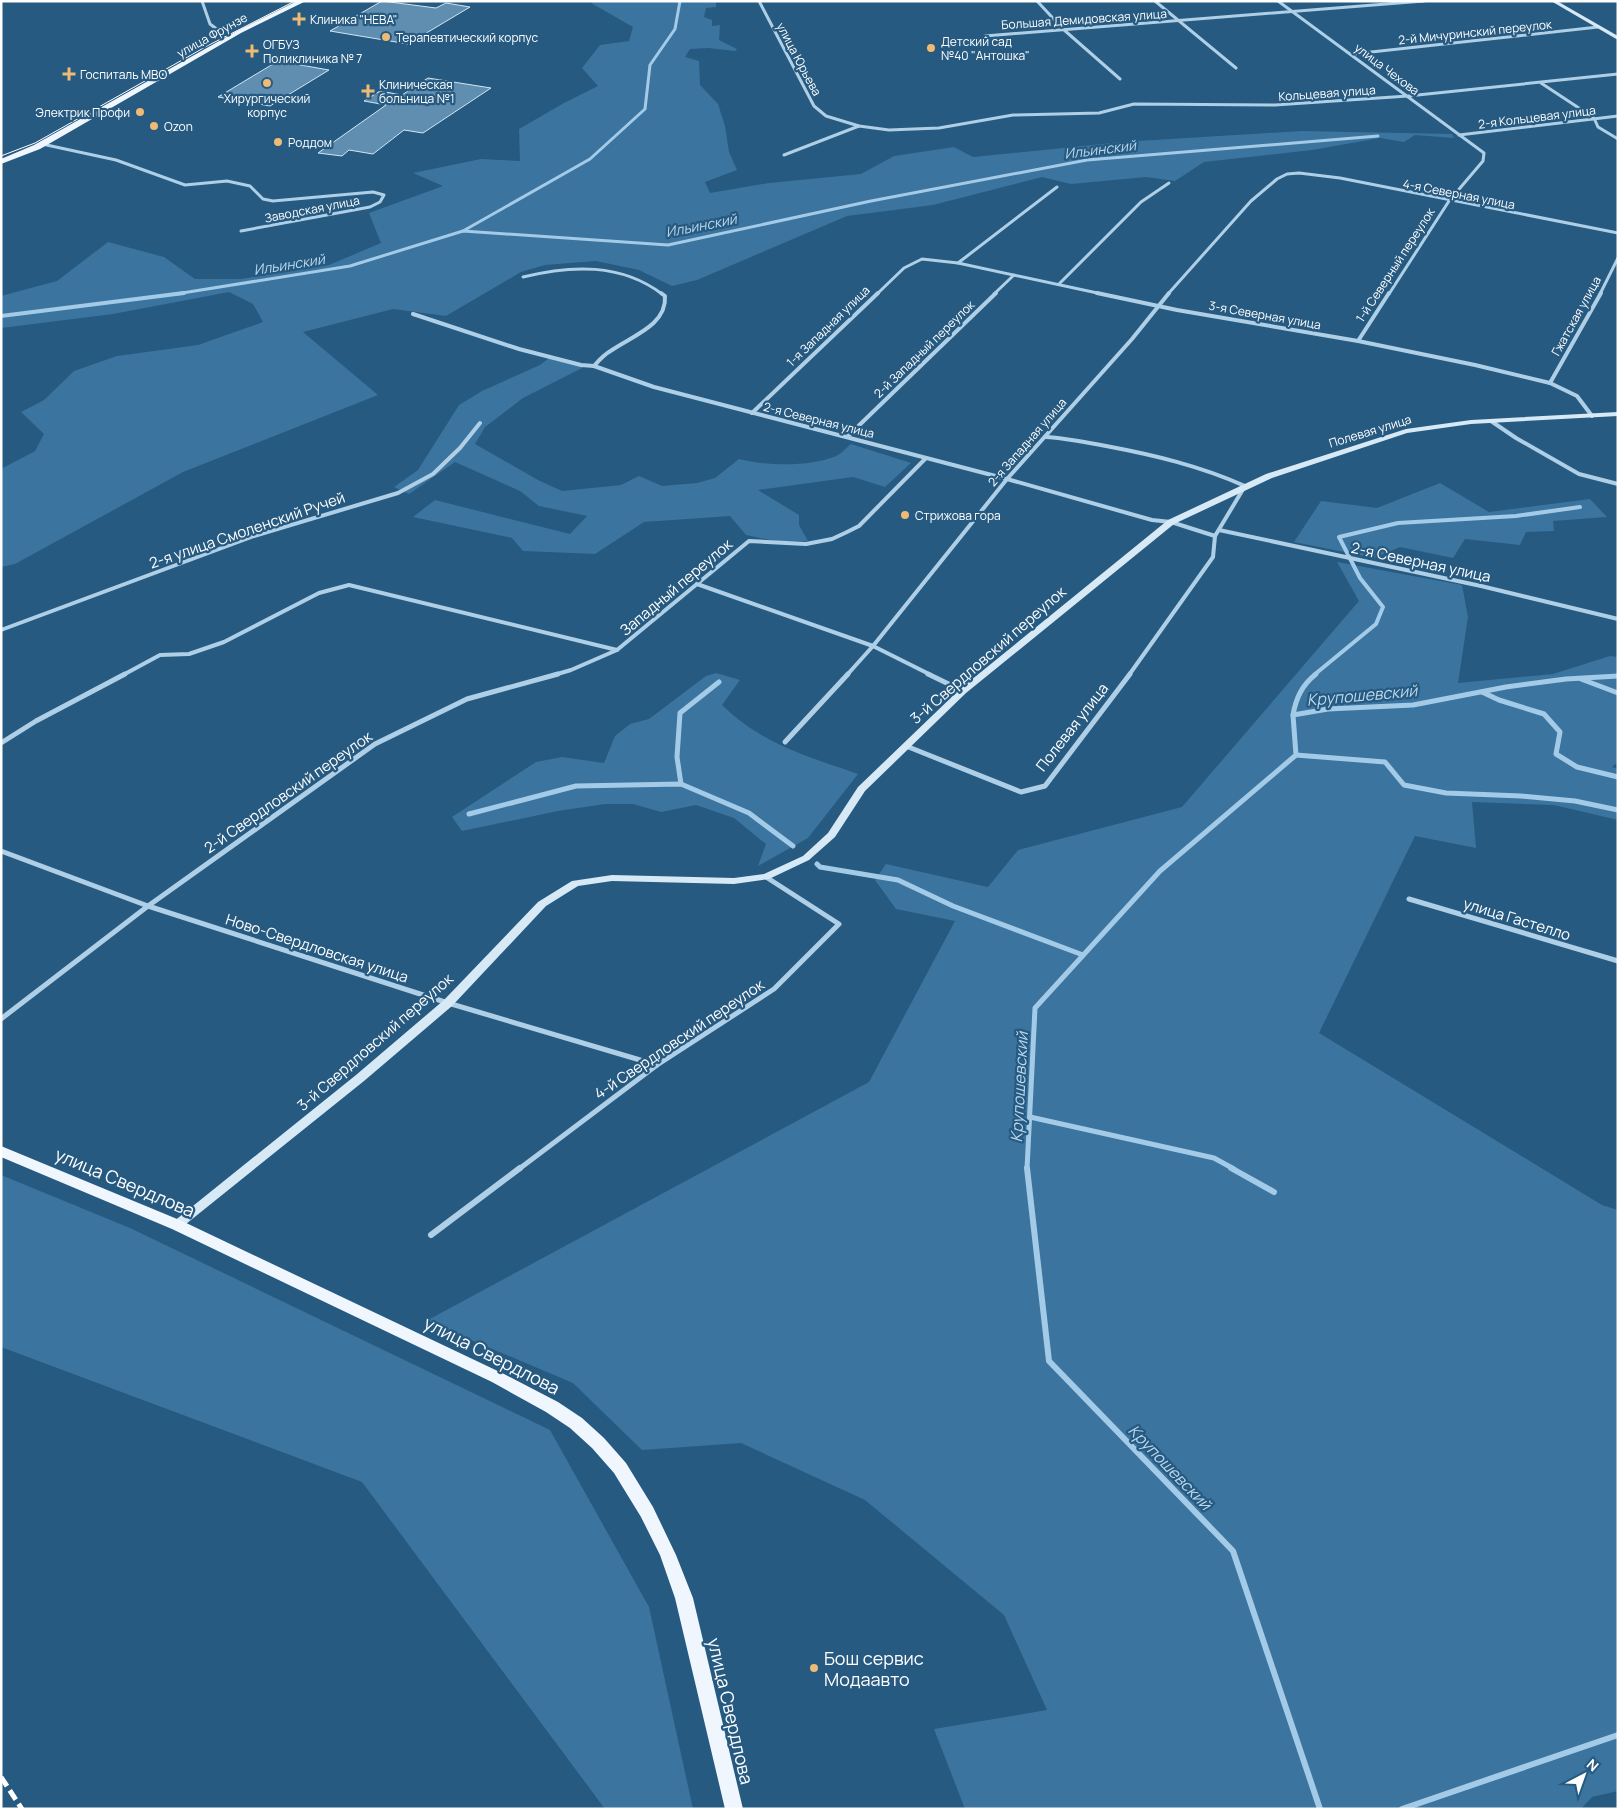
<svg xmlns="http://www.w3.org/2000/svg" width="1619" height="1810" font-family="Manrope,sans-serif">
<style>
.green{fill:#3b749e}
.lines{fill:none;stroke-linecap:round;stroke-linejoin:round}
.stream-far3{stroke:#a3cbe7;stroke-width:3}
.stream-far2{stroke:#a3cbe7;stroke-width:4}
.stream-far1{stroke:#a3cbe7;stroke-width:5}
.stream{stroke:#a3cbe7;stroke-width:6}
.building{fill:#5f8eb1;stroke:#d1e6f5}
.minor-far3{stroke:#aecfe6;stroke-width:3}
.minor-far2{stroke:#aecfe6;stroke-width:4}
.minor-far1{stroke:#aecfe6;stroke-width:5}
.minor{stroke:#aecfe6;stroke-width:6}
.secondary{fill:#d8e9f6;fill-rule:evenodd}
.primary{fill:#eff6fd;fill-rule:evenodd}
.tram{stroke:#fff;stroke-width:1}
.rail{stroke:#fff;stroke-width:5;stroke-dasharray:11 5;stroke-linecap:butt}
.poi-dot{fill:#efbb74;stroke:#265a81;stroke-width:2}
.labels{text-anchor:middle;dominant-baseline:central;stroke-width:4.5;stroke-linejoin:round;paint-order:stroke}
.far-poi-label{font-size:12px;fill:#fff;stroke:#265a81;text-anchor:start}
.far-street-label{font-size:12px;fill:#fff;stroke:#265a81}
.far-water-label{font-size:14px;font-style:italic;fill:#bad8ee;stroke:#265a81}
.street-label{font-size:15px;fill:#fff;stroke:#265a81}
.water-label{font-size:16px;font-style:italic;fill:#bad8ee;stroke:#265a81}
.near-street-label{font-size:18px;fill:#fff;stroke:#265a81}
.near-poi-label{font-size:18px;fill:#fff;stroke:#265a81;text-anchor:start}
</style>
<rect width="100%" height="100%" fill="#265a81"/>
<g class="green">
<polygon points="594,1 716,1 716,7 706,8 704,17 712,20 712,26 720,25 719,40 737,49 735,51 708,48 690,49 685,57 699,61 700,85 718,104 725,126 729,152 737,170 705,182 710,193 769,183 861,174 894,156 954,147 973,157 1122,142 1302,131 1452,134 1454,138 1415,135 1404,142 1380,138 1312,150 1204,162 1175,181 1146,177 1071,184 1042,177 933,205 847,216 697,280 672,286 639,270 596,261 545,265 521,272 446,316 393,309 303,332 378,395 183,472 15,564 1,567 1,469 35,451 44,434 21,412 44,400 74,371 117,356 198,345 263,322 253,304 229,292 113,314 1,328 1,296 57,281 108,242 164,257 195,279 241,279 329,265 381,243 369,213 443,186 413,173 481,159 520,161 519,129 564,103 598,86 582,68 600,45 629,41 633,27 591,3"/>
<path d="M549,358L584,367L523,398L485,427L475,444L538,480L562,491L621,485L639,476L662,486L697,483L715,478L739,459C766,466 810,467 836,456C841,454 846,448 851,444L911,463L885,487L853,477L758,490L799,515V525L808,541H775L746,535L730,516L644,522L595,554L523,551L512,538L413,517L435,500L570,534L587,516L539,506L520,491L455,462L409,494L394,487L418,470L459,405L482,391L540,365Z"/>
<polygon points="1440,483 1489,512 1590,499 1607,517 1553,521 1554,531 1526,532 1520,545 1465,539 1453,558 1400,547 1374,558 1294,542 1321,501 1377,508"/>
<polygon points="1337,562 1462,585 1468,617 1458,683 1553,674 1610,656 1618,657 1618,762 1612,767 1618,769 1618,820 1554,805 1472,802 1476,848 1415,836 1319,1033 1602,1205 1618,1210 1618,1791 1592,1797 1581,1809 965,1809 934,1729 1047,1710 1004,1615 865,1500 741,1443 642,1450 573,1383 426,1321 869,1082 955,921 896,909 875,880 886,864 988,887 1018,850 1182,807 1359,601"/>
<path d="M716,673L740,680L722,705C764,745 804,755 858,774L808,838L758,866L766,844L734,818L696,805L661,812L633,804H605L558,811L462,831L452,817L536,762L562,757L604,763L615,736L630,724L649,719L706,676Z"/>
<polygon points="1,1175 130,1228 550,1430 649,1607 693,1809 605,1809 362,1482 1,1347"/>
</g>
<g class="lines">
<g class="stream-far3">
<polyline points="463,231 590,159 645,109 650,65 675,29 680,1"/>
<polyline points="176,294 350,266 463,231 668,245 871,201 1087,160 1378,136"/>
</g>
<g class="stream-far2">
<polyline points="1,316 184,293"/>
<polyline points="1314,675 1376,624 1383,607 1360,578 1339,537 1398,523 1516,516 1580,507"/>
</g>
<g class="stream-far1">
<polyline points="1581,679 1618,693"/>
<polyline points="1482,692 1499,700 1544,714 1560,732 1556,754 1577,767 1618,777"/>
<path d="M1293,715C1296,698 1302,685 1316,674"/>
<polyline points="1296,755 1385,762 1404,785 1446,793 1521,796 1575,801 1618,810"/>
<polyline points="681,784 677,757 680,713 719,682"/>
<polyline points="469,814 576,786 681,784 749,813 793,846"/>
<polyline points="817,864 820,867 898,880 953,906 1083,955"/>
<polyline points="1030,1117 1214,1158 1234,1169"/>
<polyline points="1027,1169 1035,1008 1160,871 1296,755 1293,715 1328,709 1413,705 1506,687 1566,679 1618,676"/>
</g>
<g class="stream">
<polyline points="1027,1168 1049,1361 1233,1551 1320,1809"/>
<polyline points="1231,1168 1274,1192"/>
<polyline points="1402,1809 1618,1735"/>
</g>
</g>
<g class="building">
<polygon points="382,1 436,8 446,3 470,7 408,44 330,31"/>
<polygon points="278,61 329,70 270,106 218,97"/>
<polygon points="428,78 491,88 423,133 404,130 373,154 349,150 342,156 318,153 386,105 364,101 380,91 402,95"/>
</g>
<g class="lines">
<g class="minor-far3">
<polyline points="202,1 210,24 222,33"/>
<polyline points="759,1 814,106 826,116 859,126 889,130 939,128 1013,115 1099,113 1134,104 1275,105 1408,96 1618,74"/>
<polyline points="1037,1 1063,29 1120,79"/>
<polyline points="1155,1 1236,68"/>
<polyline points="1278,1 1484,153 1483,161 1449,201 1389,294"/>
<polyline points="985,36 1424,1"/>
<polyline points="1353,54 1598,27"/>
<polyline points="1541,83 1594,118 1598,127 1618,139"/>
<polyline points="1459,135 1618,116"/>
<polyline points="42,144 116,160 185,185 227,181 250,186 263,199 273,201 373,192 384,195 380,202 370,207 241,231"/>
<polyline points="784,155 859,126"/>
<polyline points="958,263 1057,187"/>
<path d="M523,277C571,265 621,263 662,294"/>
<polyline points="1059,284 1141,202 1169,183"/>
<polyline points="877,294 904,268 922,259 958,263 1102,294"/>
<polyline points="994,294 1014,275"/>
<polyline points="1168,294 1251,201 1277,179 1287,174 1299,173 1340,178 1618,233"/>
<polyline points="1600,294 1618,258"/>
</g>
<g class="minor-far2">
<polyline points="1097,293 1177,310 1358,341 1475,365 1550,383 1577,396 1592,416"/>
<path d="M413,314L519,349L581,365L594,366L654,387L1007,479L1152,520L1171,522L1215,536L1245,486C1200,466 1154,455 1106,446C1085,442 1066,438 1045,437"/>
<polyline points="1358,341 1389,293"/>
<path d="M594,366C599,360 605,354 612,350C632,336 667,325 665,296L661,293"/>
<polyline points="1550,383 1601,293"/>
<polyline points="752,413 878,293"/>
<polyline points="1491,421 1516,438 1579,474 1618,484"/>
<polyline points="847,437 996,293"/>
<polyline points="1219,530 1481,586 1618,619"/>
<polyline points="697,584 873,646 931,675"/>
<polyline points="1,630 254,536 398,493 433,474 460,448 480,423"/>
<polyline points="123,675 160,655 189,654 224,642 319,593 349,585 617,650"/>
<polyline points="554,675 571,670 617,650 749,541 806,544 832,539 845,533 859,526 926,458"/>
<polyline points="847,675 873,646 1007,479 1132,339 1169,293"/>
<polyline points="1129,675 1213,557 1215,536"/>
</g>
<g class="minor-far1">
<polyline points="928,674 963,691"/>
<polyline points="785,742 848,674"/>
<polyline points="1,743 36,721 125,674"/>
<polyline points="906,746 1021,792 1045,786 1130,674"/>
<polyline points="1,851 148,906 448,1003 657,1065"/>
<polyline points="1409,899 1618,961"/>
<polyline points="1,1019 148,906 375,744 467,699 558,674"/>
<polyline points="519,1169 657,1065 774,989 839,924 766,877"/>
</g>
<polyline class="minor" points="431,1235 520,1168"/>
<g class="secondary">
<polygon points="1551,1 1557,1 1618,36 1618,40"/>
<polygon points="1618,412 1618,416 1471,424 1407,433 1272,478 1174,524 966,693 865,791 835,837 809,860 769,879 734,884 612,881 578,886 546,906 452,1006 364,1081 181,1228 177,1229 173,1228 171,1225 173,1222 356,1075 444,1000 538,902 572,881 612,875 734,878 764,874 803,856 828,833 858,787 960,689 1168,520 1266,474 1406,429 1471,420"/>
</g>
<g class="primary">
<polygon points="297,1 306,1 241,33 40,149 1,164 1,159 34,145 237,31"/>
<polygon points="1,1146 182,1221 504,1374 558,1402 582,1418 604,1438 626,1463 653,1507 676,1555 693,1598 743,1809 725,1809 675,1598 660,1555 641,1517 614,1473 592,1448 570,1428 546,1412 492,1382 172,1229 1,1157"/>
</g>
<polyline class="tram" points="1,156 35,143 207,46 295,1"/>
<polyline class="rail" points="1,1777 22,1809"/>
</g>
<g class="poi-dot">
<path d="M296.5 11.5h5v5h5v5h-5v5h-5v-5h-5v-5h5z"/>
<circle cx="386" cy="37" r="5"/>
<circle cx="931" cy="48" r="5"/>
<path d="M249.5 43.5h5v5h5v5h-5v5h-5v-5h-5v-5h5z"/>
<path d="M66.5 66.5h5v5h5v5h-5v5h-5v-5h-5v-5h5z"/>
<circle cx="267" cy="83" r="5"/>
<path d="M365.5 83.5h5v5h5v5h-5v5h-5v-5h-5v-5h5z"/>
<circle cx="140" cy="112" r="5"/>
<circle cx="154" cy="126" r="5"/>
<circle cx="278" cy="142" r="5"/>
<circle cx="905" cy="515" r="5"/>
<circle cx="814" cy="1668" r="5"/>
</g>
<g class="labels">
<g class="far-poi-label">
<text x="310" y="19">Клиника "НЕВА"</text>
<text x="396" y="37">Терапевтический корпус</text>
<text x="941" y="41">Детский сад<tspan x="941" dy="14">№40 "Антошка"</tspan></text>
<text x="263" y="44">ОГБУЗ<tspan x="263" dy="14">Поликлиника № 7</tspan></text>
<text x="80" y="74">Госпиталь МВО</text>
<text x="379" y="84">Клиническая<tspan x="379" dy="14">больница №1</tspan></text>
<text x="267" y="98" text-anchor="middle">Хирургический<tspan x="267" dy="14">корпус</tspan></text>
<text x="130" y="112" text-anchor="end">Электрик Профи</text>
<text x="164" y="126">Ozon</text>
<text x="288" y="142">Роддом</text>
<text x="915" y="515">Стрижова гора</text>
</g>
<g class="far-street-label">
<text transform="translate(1084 19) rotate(-4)">Большая Демидовская улица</text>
<text transform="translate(1475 32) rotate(-6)">2-й Мичуринский переулок</text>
<text transform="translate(212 35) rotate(-29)">улица Фрунзе</text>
<text transform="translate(799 59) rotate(62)">улица Юрьева</text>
<text transform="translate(1387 69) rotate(37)">улица Чехова</text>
<text transform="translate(1327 93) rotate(-4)">Кольцевая улица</text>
<text transform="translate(1537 117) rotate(-7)">2-я Кольцевая улица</text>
<text transform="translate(1459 194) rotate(11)">4-я Северная улица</text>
<text transform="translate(312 209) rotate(-11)">Заводская улица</text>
<text transform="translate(1395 265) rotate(-57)">1-й Северный переулок</text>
<text transform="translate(1265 315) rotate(10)">3-я Северная улица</text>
<text transform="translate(1576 316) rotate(-61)">Гжатская улица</text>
<text transform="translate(828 326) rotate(-44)">1-я Западная улица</text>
<text transform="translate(924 349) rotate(-44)">2-й Западный переулок</text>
<text transform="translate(819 420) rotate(14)">2-я Северная улица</text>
<text transform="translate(1370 431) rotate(-17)">Полевая улица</text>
<text transform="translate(1027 442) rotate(-49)">2-я Западная улица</text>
</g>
<g class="far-water-label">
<text transform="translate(1100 149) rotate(-7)">Ильинский</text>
<text transform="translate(701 225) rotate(-11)">Ильинский</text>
<text transform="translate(289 264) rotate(-9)">Ильинский</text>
</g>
<g class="street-label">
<text transform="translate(247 530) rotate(-19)">2-я улица Смоленский Ручей</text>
<text transform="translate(1421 562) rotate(12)">2-я Северная улица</text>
<text transform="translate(676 587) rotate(-40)">Западный переулок</text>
<text transform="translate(988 655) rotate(-41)">3-й Свердловский переулок</text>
<text transform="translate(1072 727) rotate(-52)">Полевая улица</text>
<text transform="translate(288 792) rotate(-35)">2-й Свердловский переулок</text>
<text transform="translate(1517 919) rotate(17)">улица Гастелло</text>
<text transform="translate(317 948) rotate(18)">Ново-Свердловская улица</text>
<text transform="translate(679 1039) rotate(-34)">4-й Свердловский переулок</text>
<text transform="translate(375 1042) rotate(-41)">3-й Свердловский переулок</text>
</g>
<g class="water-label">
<text transform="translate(1362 695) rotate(-5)">Крупошевский</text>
<text transform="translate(1019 1087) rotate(-87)">Крупошевский</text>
<text transform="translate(1170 1467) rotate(46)">Крупошевский</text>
</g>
<g class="near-street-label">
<text transform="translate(125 1182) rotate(23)">улица Свердлова</text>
<text transform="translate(492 1355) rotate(27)">улица Свердлова</text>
<text transform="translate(731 1711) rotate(77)">улица Свердлова</text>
</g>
<g class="near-poi-label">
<text x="824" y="1658">Бош сервис<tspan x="824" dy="21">Модаавто</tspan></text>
</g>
</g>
<rect width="1619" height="1810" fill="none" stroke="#ffffff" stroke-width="5"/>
<g transform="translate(1584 1775) rotate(41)" stroke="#265a81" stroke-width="4" paint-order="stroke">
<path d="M0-4L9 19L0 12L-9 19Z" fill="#ffffff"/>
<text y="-8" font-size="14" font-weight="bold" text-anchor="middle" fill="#ffffff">N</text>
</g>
</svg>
